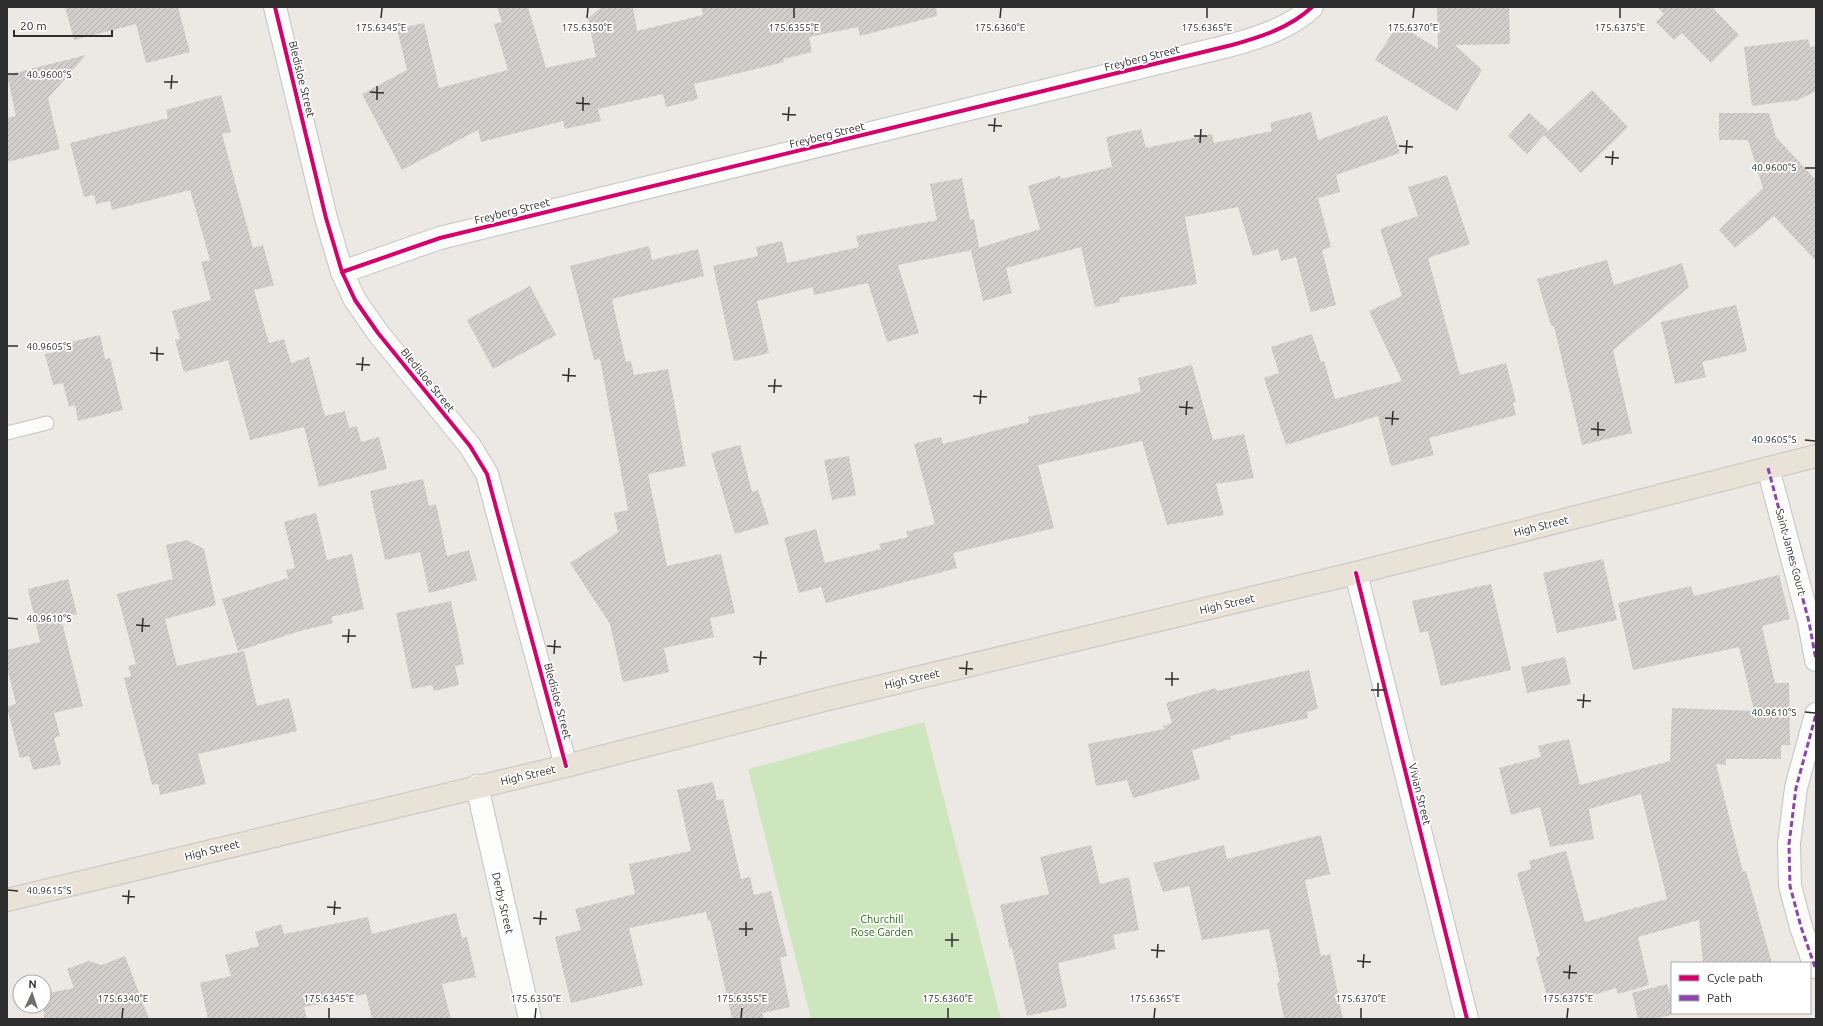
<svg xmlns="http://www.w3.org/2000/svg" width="1823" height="1026" font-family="Ubuntu,sans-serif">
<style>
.garden{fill:#cee6be}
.building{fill:url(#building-hatch)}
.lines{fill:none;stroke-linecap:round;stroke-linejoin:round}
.service-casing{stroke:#c5c4c5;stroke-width:15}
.minor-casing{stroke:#c5c4c5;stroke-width:24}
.trunk-casing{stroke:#c6c5c4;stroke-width:24}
.service{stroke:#fcfcfb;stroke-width:13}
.minor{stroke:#fcfcfb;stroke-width:22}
.trunk{stroke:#e9e2d6;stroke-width:22}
.quiet{stroke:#8e44ad;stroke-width:3;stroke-dasharray:6 3;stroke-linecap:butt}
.cycleway-casing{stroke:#fff;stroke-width:6}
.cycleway{stroke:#d6006c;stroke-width:4}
.ticks{fill:none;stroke:#2e2e2e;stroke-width:1.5}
.labels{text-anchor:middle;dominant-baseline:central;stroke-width:3.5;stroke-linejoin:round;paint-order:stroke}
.street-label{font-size:11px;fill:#2e2e2e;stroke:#fff}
.park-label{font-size:11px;fill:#2c6e1b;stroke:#fff}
.ticks-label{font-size:10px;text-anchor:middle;fill:#2e2e2e;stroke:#fff;stroke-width:3.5;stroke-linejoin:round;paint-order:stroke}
</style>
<defs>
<pattern id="building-hatch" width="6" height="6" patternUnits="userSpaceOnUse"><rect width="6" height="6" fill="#d1cecb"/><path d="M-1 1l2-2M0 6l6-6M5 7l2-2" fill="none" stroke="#b4b1af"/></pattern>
</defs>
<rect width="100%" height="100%" fill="#ece8e4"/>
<polygon class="garden" points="924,722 1001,1019 811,1019 748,769"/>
<g class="building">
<polygon points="65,7 178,7 190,52 146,63 136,24 74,40"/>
<polygon points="497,7 528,7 546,68 596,57 588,18 602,7 633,7 637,31 703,15 701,7 936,7 937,16 860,36 858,27 809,37 812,52 783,59 784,62 694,84 698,99 666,107 663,94 598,109 601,121 565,129 563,121 481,142 478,130 402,170 362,94 407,70 397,29 424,23 439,88 508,70 494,24 502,22"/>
<polygon points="1437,7 1509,7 1510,44 1455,45 1482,70 1457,111 1375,60 1398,24 1438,49"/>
<polygon points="1657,7 1712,7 1739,35 1711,63 1682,33 1674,40 1656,22 1664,14"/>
<polygon points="1808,39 1810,47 1816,46 1816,91 1798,100 1752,106 1744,47"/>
<polygon points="86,55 48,98 60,149 7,162 7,118 16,116 7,75"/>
<polygon points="1592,90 1628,127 1581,173 1544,135 1527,154 1508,136 1529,113 1548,130 1546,133"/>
<polygon points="221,95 231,132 222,134 253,248 263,245 274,285 254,290 269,343 284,339 291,363 309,357 325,416 345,411 349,428 357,426 361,442 379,437 387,469 319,487 304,427 250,440 228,360 184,372 175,340 180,339 172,311 211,300 201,262 210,260 190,190 112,210 110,201 96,204 94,195 84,197 70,143 168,118 166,110"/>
<polygon points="1311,112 1318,140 1387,115 1400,153 1336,175 1340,192 1318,198 1331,247 1322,250 1336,305 1311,312 1296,257 1281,261 1278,249 1253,256 1238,207 1185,217 1197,284 1119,298 1120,302 1095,307 1081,247 1006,268 1012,293 983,301 971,251 977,249 898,265 919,333 887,342 868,283 814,295 813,287 757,301 769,353 734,361 713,266 758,256 756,247 782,241 787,263 859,247 856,236 937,220 930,184 962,178 970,220 974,219 979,248 1040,229 1028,186 1060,176 1061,179 1112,167 1106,137 1141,129 1146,148 1212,134 1214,143 1272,131 1270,123"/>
<polygon points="1719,113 1769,113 1776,137 1816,180 1816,261 1774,216 1735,248 1719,230 1763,188 1748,140 1719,140"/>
<polygon points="1447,175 1470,244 1428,258 1460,375 1506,363 1516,402 1513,403 1516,415 1429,438 1434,455 1391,466 1378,416 1286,445 1264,378 1279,373 1271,347 1312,334 1321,362 1324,361 1335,399 1402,381 1369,311 1402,296 1380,229 1418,216 1408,187"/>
<polygon points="649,246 652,260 698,249 704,276 612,299 626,362 631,361 634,375 668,369 686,466 648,474 667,566 721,554 735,613 710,618 714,637 664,648 669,672 623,682 610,624 570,563 618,532 614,513 628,510 600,359 594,360 570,266"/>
<polygon points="1607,260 1614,285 1682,263 1689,287 1613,350 1632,433 1582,445 1554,326 1551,326 1537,279"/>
<polygon points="530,286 556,335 493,369 467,320"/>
<polygon points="1736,305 1747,351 1702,362 1706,377 1675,384 1661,322"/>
<polygon points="100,335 105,359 110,358 123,410 78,421 75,405 69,407 63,383 53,385 45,354 56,352 55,346"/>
<polygon points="1192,365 1213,440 1244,434 1254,478 1216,484 1224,515 1167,525 1142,441 1038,465 1054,528 953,553 957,568 826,603 821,587 799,593 784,538 816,529 825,563 881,549 879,544 908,537 906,532 935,524 914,444 941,437 943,444 1029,422 1028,417 1141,392 1138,378"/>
<polygon points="740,445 752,492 758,490 769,524 735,534 711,453"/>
<polygon points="849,456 856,495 832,500 824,460"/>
<polygon points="423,479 429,506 436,504 447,556 469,550 477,580 429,593 420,552 385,560 370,491"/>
<polygon points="316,513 327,560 352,554 364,609 331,617 333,623 300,631 238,651 222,599 288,578 286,570 295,568 284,522"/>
<polygon points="187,540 204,549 216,605 165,619 177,666 244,651 257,706 289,698 297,731 198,754 206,784 160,795 158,784 152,785 124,678 131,676 128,666 136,664 117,594 173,579 166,545"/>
<polygon points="1603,559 1617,620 1557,633 1543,573"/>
<polygon points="1779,575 1790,619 1762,626 1775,683 1789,683 1790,745 1781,745 1781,759 1726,759 1726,765 1716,764 1743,872 1746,871 1772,963 1703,963 1699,920 1638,937 1649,985 1618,994 1616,988 1567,1003 1565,995 1548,1000 1536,957 1540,956 1517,873 1531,869 1529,861 1566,851 1585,922 1667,899 1641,794 1589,809 1594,839 1550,847 1540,807 1511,815 1499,768 1541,757 1538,746 1569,739 1580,785 1670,761 1672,708 1754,711 1739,647 1633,670 1618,603 1691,586 1694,596"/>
<polygon points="68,579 77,614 61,618 83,706 54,713 60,736 54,738 61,764 33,770 29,756 20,758 7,707 16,704 7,667 7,650 40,642 28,589"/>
<polygon points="1491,584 1511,670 1441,686 1428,631 1420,633 1412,601"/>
<polygon points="451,601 464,664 455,666 459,685 434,691 432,685 412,689 396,613"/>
<polygon points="1565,657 1571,684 1527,693 1521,667"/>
<polygon points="1309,670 1318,709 1307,712 1308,718 1230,736 1231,739 1192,750 1200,779 1133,798 1127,780 1096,786 1088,744 1164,729 1163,726 1172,723 1166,703 1216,688 1217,691"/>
<polygon points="713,782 717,800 723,799 741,879 750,877 754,895 771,891 787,956 780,958 790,1007 762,1013 764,1019 732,1019 710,920 708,921 706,912 629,928 643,985 571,1003 555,937 581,930 575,909 635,894 629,864 691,851 677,790"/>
<polygon points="1321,835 1330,874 1305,880 1321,956 1330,954 1343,1019 1284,1019 1277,983 1280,982 1269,929 1202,940 1189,886 1163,892 1153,863 1224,845 1227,859"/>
<polygon points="1091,845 1100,884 1129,877 1139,930 1113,935 1116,949 1058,963 1067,1007 1027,1016 1012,948 1010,949 1000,905 1049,894 1040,857"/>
<polygon points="456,913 462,938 467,937 476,977 442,984 451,1019 372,1019 366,994 304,1007 307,1019 208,1019 200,983 231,976 225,955 259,946 255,932 281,924 284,934 368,917 372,934"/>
<polygon points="125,956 149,1019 44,1019 44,994 74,988 67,969 89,961 102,965"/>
<polygon points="1667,984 1672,1003 1672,1013 1675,1014 1654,1019 1638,1019 1632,993"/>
</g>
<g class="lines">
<g class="service-casing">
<polyline id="service" points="7,433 47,423"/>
</g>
<g class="minor-casing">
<g id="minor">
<polyline points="275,7 326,218 342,272 355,300 378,333 470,446 487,474 566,766"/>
<path d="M342,272L440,238L1232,45C1260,37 1290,28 1312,7"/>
<polyline points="1768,468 1809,622 1816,660"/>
<polyline points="1356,573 1467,1019"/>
<polyline points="477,786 530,1019"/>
<polyline points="1815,967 1801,927 1790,886 1789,844 1796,788 1816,714"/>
</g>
</g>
<g class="trunk-casing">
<polyline id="trunk" points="7,900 566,766 824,700 1356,573 1816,456"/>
</g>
<use href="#service" class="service"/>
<use href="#minor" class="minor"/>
<use href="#trunk" class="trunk"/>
<g class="quiet">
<polyline points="1768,468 1809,622 1816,660"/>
<polyline points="1815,967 1801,927 1790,886 1789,844 1796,788 1816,714"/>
</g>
<g class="cycleway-casing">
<g id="cycleway">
<polyline points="275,7 326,218 342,272 355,300 378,333 470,446 487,474 566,766"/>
<path d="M342,272L440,238L1232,45C1260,37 1290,28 1312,7"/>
<polyline points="1356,573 1467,1019"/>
</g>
</g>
<use href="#cycleway" class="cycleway"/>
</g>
<path class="ticks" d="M381,18L382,8M587,18L588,8M794,18V8M1000,18L1001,8M1207,18V8M1413,18L1414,8M1620,18V8M8,74H18M164,82H178M171,89L172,75M370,92L384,93M377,100V86M576,103L590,104M583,111V97M782,114L796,115M788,121L789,107M988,125L1002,126M994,132L995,118M1194,136H1207M1200,143L1201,129M1399,146L1413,147M1406,154L1407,140M1605,157L1619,158M1612,165L1613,151M1805,168H1815M8,346H18M150,353L164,354M157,361V347M356,364L370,365M362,371L363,357M562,375L576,376M568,382L569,368M768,386H782M774,393L775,379M973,396L987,397M980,404L981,390M1179,407L1193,408M1186,415L1187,401M1385,418L1399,419M1392,425L1393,411M1591,429L1605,430M1598,436V422M1805,440L1815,441M8,618L18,619M136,625L150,626M142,632L143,618M342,636H356M348,643L349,629M547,646L561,647M554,654L555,640M753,657L767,658M760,665L761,651M959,668L973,669M966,675L967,661M1165,679H1179M1172,686V672M1371,690H1385M1378,697V683M1577,700L1591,701M1583,708L1584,694M1805,712L1815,713M8,890L18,891M122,896L135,897M128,904L129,890M327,907L341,908M334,915L335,901M533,918L547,919M540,925L541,911M739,929H753M746,936V922M945,940H959M952,947V933M1151,950L1165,951M1157,958L1158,944M1357,961L1371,962M1363,968L1364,954M1563,972L1577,973M1569,979L1570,965M122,1018L123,1008M329,1018V1008M535,1018L536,1008M741,1018L742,1008M948,1018V1008M1154,1018L1155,1008M1361,1018V1008M1567,1018L1568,1008"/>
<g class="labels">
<g class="street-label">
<text transform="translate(1142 58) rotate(-14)">Freyberg Street</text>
<text transform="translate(302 79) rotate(76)">Bledisloe Street</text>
<text transform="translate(827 135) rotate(-14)">Freyberg Street</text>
<text transform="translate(512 211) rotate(-14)">Freyberg Street</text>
<text transform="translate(428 380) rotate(51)">Bledisloe Street</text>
<text transform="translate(1541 526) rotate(-14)">High Street</text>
<text transform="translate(1791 552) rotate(75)">Saint James Court</text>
<text transform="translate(1227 604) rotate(-13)">High Street</text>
<text transform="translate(912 679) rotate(-13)">High Street</text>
<text transform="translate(558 701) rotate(75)">Bledisloe Street</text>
<text transform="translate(528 775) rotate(-13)">High Street</text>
<text transform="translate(1420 794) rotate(76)">Vivian Street</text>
<text transform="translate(212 850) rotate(-14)">High Street</text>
<text transform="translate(503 903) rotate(77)">Derby Street</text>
</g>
<g class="park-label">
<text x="882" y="919">Churchill<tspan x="882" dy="13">Rose Garden</tspan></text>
</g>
</g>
<g class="ticks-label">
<text x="381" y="31">175.6345°E</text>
<text x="587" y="31">175.6350°E</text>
<text x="794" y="31">175.6355°E</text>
<text x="1000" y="31">175.6360°E</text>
<text x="1207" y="31">175.6365°E</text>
<text x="1413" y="31">175.6370°E</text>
<text x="1620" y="31">175.6375°E</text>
<text x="49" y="78">40.9600°S</text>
<text x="1774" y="171">40.9600°S</text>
<text x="49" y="350">40.9605°S</text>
<text x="1774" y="443">40.9605°S</text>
<text x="49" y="622">40.9610°S</text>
<text x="1774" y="716">40.9610°S</text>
<text x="49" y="894">40.9615°S</text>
<text x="123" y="1002">175.6340°E</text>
<text x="329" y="1002">175.6345°E</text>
<text x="536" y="1002">175.6350°E</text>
<text x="742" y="1002">175.6355°E</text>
<text x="948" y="1002">175.6360°E</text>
<text x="1155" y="1002">175.6365°E</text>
<text x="1361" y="1002">175.6370°E</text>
<text x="1568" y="1002">175.6375°E</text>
</g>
<rect width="1823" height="1026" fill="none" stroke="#2e2e2e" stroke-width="16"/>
<rect x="1671" y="962" width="140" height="52" fill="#ffffff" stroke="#ababab"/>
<rect x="1679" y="975" width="20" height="6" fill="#d6006c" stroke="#ababab"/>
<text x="1707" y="982" font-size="12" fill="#2e2e2e">Cycle path</text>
<rect x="1679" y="995" width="20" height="6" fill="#8e44ad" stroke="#ababab"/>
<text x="1707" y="1002" font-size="12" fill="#2e2e2e">Path</text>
<g transform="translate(32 994) rotate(3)"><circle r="19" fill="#ffffff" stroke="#ababab"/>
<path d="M0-3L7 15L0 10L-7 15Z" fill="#706f6e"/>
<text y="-6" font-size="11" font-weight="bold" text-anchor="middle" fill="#2e2e2e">N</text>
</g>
<path d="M14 30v6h98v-6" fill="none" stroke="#2e2e2e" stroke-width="2"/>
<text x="20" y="30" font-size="12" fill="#2e2e2e" stroke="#ffffff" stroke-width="3" paint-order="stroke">20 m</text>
</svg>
